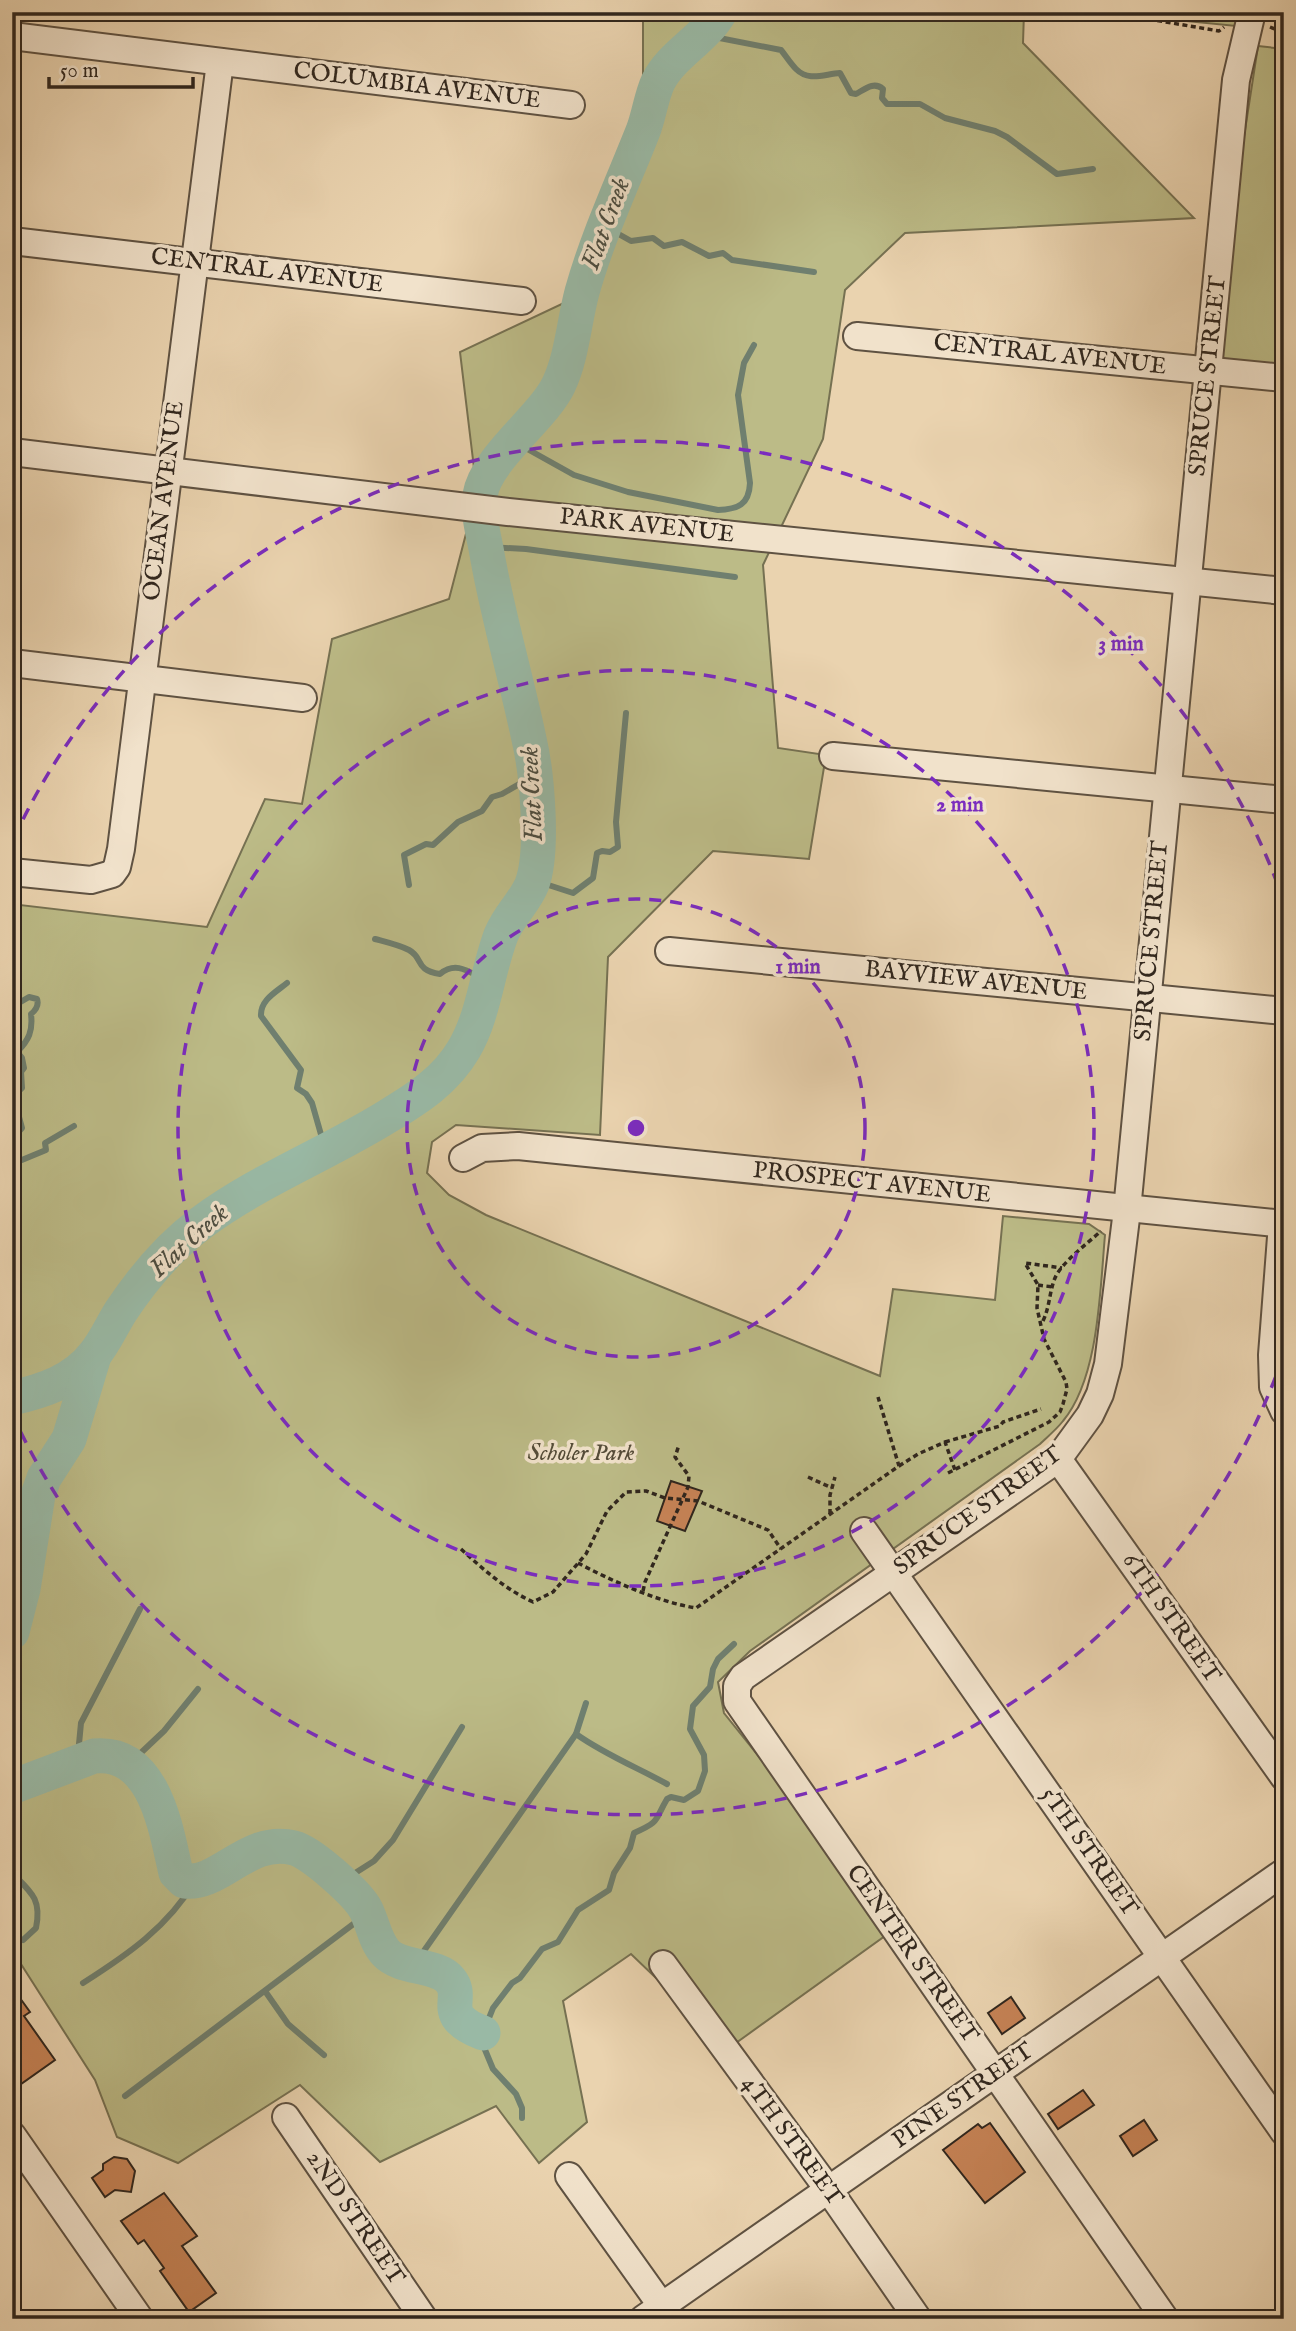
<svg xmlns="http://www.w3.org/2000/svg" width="1296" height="2331" font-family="'IM FELL English',serif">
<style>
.green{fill:#bcbb87;stroke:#767152;stroke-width:2}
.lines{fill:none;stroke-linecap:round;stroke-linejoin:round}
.stream{stroke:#6f7f6f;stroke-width:6}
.river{stroke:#99b9a5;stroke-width:35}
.building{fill:#c58255;stroke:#31271e;stroke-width:2}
.minor-casing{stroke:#5f5242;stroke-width:30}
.path{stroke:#31271e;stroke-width:3.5;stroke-dasharray:5 3.5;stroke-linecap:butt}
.minor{stroke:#f1e2cb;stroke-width:26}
.ring{fill:none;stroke:#7b2cbf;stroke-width:3.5;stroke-dasharray:12 9}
.labels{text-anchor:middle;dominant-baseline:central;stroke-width:7;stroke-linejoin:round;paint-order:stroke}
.street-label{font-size:24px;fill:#31271e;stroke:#f1e2cb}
.park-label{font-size:24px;font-style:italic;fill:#544c38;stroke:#f1e2cb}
.water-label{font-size:26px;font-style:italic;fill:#4b4c40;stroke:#f1e2cb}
.centre{fill:#7b2cbf;stroke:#f1e2cb;stroke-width:3.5}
.ring-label{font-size:21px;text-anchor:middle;font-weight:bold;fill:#7b2cbf;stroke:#f1e2cb;stroke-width:7;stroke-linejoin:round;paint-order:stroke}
</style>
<rect width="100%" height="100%" fill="#ead3af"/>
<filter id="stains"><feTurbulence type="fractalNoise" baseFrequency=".00286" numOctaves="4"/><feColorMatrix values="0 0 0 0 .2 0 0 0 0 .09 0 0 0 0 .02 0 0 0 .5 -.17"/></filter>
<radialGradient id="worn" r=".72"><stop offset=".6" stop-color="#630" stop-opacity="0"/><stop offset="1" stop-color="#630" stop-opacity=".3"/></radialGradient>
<g class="green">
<path d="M643,12H1024L1023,43L1194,218L905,233L845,290L823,439L763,565L778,748L826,755L809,859L713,851L608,957L600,1135L456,1125L432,1142L427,1173L449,1195L486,1215L880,1376L893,1289L995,1300L1003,1216L1089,1224L1105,1235C1100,1290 1099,1378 1063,1421C1056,1430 1047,1437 1040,1444L750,1651L718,1682L724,1713L896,1928L729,2048L631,1954L563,2001L587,2122L539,2163L496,2106L380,2162L300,2085L178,2163L117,2137L95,2080L12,1950V904L207,927L265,799L302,804L332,639L449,599L468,526L474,468L460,352L564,303L643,90Z"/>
<polygon points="1096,12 1251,12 1246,27"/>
<polygon points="1258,46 1284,49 1284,378 1208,370"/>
</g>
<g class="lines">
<g class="stream">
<path d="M704,35L781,50C786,56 790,63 796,69C809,82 824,74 840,73L851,93L856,94C865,89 874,81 883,89L882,98L887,104H920L945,118L995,131L1007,137L1057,174L1093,169"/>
<polyline points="606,227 631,241 653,238 664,246 682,242 709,256 723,253 732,260 814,272"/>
<path d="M513,441L574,475L628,492L718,510C738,509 749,505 750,483L738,395L744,363L754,345"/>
<polyline points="486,547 526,549 735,577"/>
<polyline points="533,880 573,893 593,878 597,853 602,851 610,852 618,847 616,822 626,713"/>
<polyline points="409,885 404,855 426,844 433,845 458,822 482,811 492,797 502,794 535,775"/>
<path d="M375,939C386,942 399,945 409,950C424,958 414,970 440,974C457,960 470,973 487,981"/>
<path d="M287,983C276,992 260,1000 261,1016L301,1070L297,1088L306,1094L312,1103L326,1152"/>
<path d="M12,1007L29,997L37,999C39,1005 36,1010 31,1014C33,1031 29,1040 17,1052L22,1058L24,1068L21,1072L22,1088L19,1091L16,1106L22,1128L14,1137L18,1163L12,1171"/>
<polyline points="17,1162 46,1150 45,1143 74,1126"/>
<polyline points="12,1600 21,1601"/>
<path d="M576,1734C604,1754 636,1767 667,1784"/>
<polyline points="83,1760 79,1744 81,1723 140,1609"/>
<polyline points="128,1765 164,1731 198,1689"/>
<path d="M12,1873C31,1892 42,1899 36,1928L23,1940"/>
<polyline points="341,1882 374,1861 393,1840 462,1727"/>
<polyline points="414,1965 576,1734 586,1703"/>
<path d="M83,1983C127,1955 168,1927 195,1881"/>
<polyline points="265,1991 288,2024 324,2055"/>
<polyline points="125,2096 368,1913"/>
<path d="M522,2118V2108L516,2094L493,2069L483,2045V2033L493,2008L512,1983L520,1978L542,1949L558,1942L578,1910L609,1890L614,1873L630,1848L634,1833C661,1821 654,1821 667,1799L671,1797L684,1800L698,1791L705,1771L704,1755L690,1729L693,1706L710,1687L713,1669L718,1659L734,1644"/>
</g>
<g class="river">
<path d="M12,1398C43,1391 74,1381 94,1355C105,1342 112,1325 121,1311C143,1278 170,1246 201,1223C259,1180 327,1154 388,1116C418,1098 446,1080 464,1049C484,1015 487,972 501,935C509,915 525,902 532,884C544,851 537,773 529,739C516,677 498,617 487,554C484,536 477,514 480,495C486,458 544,417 559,384C572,356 574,322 582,292C597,238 622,184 643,131C649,116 651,97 658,82C672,54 704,40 720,12"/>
<polyline points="12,1632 23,1589 38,1495 44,1478 69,1439 94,1356"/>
<path d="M12,1787L94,1756C155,1750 166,1830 176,1873L184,1881C220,1886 248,1836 294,1848C311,1852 358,1894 366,1910C373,1924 375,1941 386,1953C401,1969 437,1964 450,1980C466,1999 436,2015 483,2033"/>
</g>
</g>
<g class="building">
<polygon points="671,1481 702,1491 685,1531 657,1521"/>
<polygon points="12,1987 30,2012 24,2016 55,2060 21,2084 12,2071"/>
<polygon points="1011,1997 1025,2018 1002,2034 988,2013"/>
<polygon points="1083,2090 1094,2105 1058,2129 1048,2114"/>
<polygon points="1144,2120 1157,2140 1133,2156 1120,2136"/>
<polygon points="990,2123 1025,2172 985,2203 943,2150 978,2124 982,2128"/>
<polygon points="114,2157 127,2159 135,2171 131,2192 115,2190 105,2197 92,2178 103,2170 103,2164"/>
<polygon points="164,2193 197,2236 182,2246 216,2293 189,2312 160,2271 164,2268 144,2240 138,2244 121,2221"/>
</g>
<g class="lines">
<g class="minor-casing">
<g id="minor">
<polyline points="12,36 571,105"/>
<polyline points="12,241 522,301"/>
<polyline points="857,336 1284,378"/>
<polyline points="12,452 508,512 1284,591"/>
<polyline points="12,663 303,698"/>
<polyline points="833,756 1284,800"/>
<polyline points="12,872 91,880 112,874 117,867 121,849 220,62"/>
<polyline points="669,951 1284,1011"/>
<polyline points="463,1158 482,1148 518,1146 1284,1224"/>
<polyline points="1282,1224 1272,1355 1273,1387 1284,1411"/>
<polyline points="1058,1459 1284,1777"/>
<polyline points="864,1531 1284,2132"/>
<polyline points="663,1964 828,2189 918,2319"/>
<polyline points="286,2117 424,2319"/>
<polyline points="12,2135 140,2319"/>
<polyline points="569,2176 671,2319"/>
<polyline points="643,2319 1284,1872"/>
<polyline points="1165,2319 737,1701 737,1686 743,1677 1058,1459 1090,1415 1100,1394 1108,1364 1127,1210 1236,80 1252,12"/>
</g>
</g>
<g class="path">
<polyline points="1107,12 1219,31 1224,27"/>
<polyline points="1270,27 1284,33"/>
<polyline points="1038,1285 1053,1287"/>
<path d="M1043,1321C1050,1306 1049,1293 1055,1278C1061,1263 1088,1243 1101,1231"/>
<polyline points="945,1442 1000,1426 1003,1422 1041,1409"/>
<polyline points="899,1466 918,1454 945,1442 955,1470"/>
<polyline points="948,1473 1049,1422 1060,1412 1063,1404 1067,1389 1066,1382 1044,1339 1037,1308 1038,1285 1025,1263 1062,1268"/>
<polyline points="808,1477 832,1488"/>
<polyline points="830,1514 830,1495 835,1477"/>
<path d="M461,1549C484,1570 505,1589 533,1602L553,1592L586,1554L607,1511L626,1492L646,1491L665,1498L698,1501L768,1530L781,1549"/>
<path d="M578,1563C612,1581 658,1602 696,1608L899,1466L878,1397"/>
<polyline points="643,1591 645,1582 688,1487 689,1476 675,1457 679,1445"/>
</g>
<use href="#minor" class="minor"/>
</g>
<g class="ring">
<circle cx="636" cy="1128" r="229"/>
<circle cx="636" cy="1128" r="458"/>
<path d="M1283 1357A686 686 0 0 1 14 1418M14 838A686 686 0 0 1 1283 899"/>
</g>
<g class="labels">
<g class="street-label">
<text transform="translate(417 86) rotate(7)">COLUMBIA AVENUE</text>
<text transform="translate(267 271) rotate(7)">CENTRAL AVENUE</text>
<text transform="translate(1050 355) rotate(6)">CENTRAL AVENUE</text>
<text transform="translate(1208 376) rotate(-84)">SPRUCE STREET</text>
<text transform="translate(164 501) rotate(-83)">OCEAN AVENUE</text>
<text transform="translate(647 526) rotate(6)">PARK AVENUE</text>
<text transform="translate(1152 941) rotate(-85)">SPRUCE STREET</text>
<text transform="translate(976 981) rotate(6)">BAYVIEW AVENUE</text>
<text transform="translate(872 1183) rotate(6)">PROSPECT AVENUE</text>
<text transform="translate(978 1511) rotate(-36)">SPRUCE STREET</text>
<text transform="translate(1171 1618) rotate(55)">6TH STREET</text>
<text transform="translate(1089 1852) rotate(55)">5TH STREET</text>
<text transform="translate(912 1954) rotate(55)">CENTER STREET</text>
<text transform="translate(963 2096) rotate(-35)">PINE STREET</text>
<text transform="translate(792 2141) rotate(54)">4TH STREET</text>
<text transform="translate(355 2218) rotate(56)">2ND STREET</text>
</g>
<g class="park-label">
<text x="581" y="1453">Scholer Park</text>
</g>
<g class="water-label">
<text transform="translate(606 224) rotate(-70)">Flat Creek</text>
<text transform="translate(532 794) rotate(-93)">Flat Creek</text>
<text transform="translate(189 1241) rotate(-42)">Flat Creek</text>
</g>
</g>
<circle cx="636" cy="1128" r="10" class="centre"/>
<g class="ring-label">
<text x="1121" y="650">3 min</text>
<text x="960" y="811">2 min</text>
<text x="798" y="973">1 min</text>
</g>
<rect width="1296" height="2331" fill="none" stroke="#ead3af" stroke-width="42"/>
<rect x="14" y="14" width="1268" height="2303" fill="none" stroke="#31271e" stroke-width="3.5"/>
<rect x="21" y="21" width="1254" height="2289" fill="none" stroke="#31271e" stroke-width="2"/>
<path d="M49 77v10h144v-10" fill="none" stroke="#31271e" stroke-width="3.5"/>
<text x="60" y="77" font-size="21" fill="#31271e" stroke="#f1e2cb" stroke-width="5" paint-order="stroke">50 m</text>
<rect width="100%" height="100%" filter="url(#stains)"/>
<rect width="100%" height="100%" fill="url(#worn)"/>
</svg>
